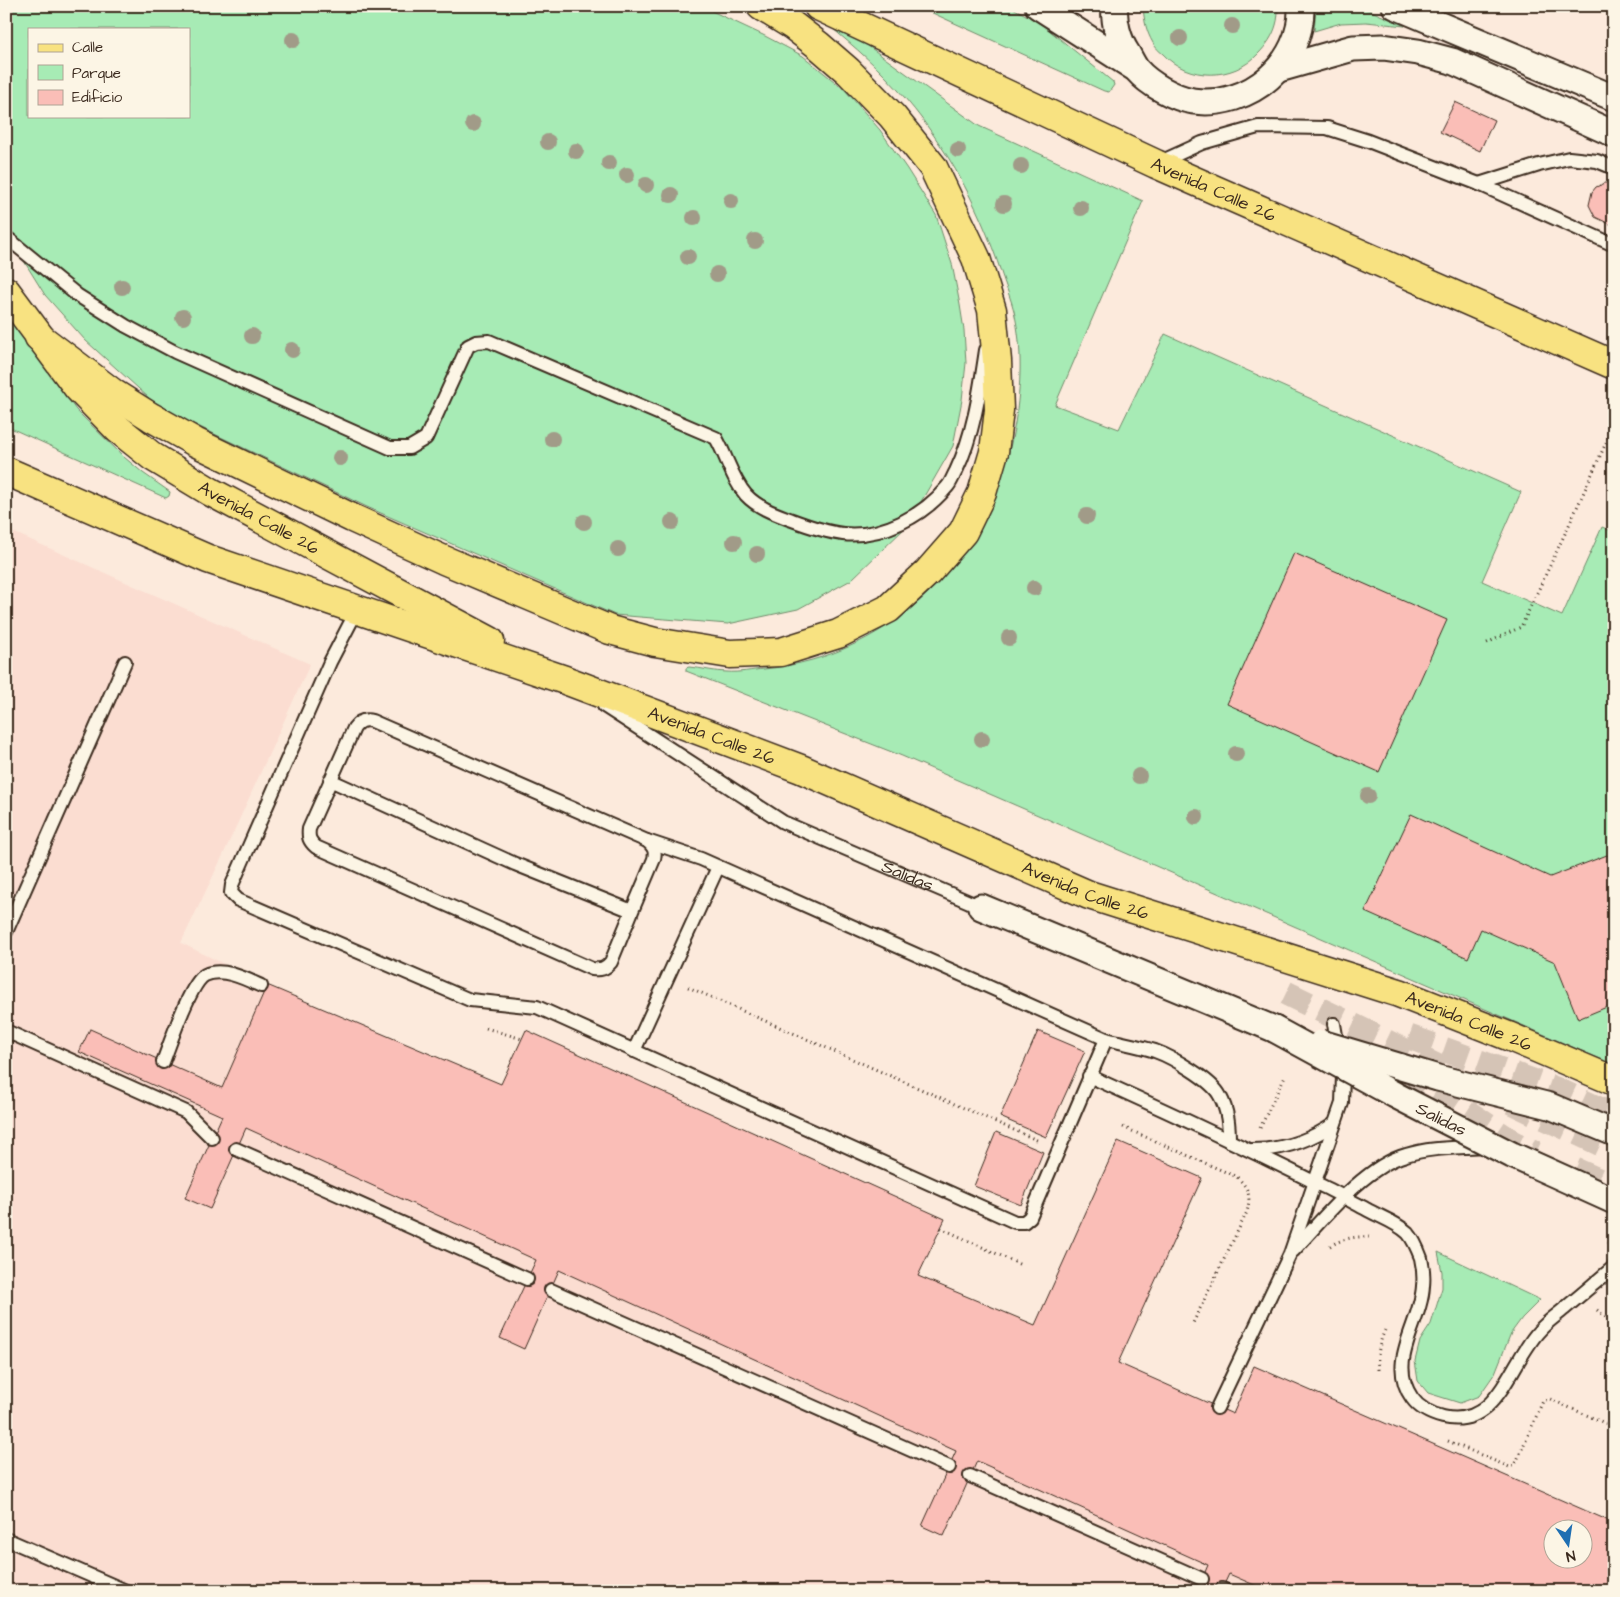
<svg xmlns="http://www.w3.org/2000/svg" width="1620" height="1597" font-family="'Architects Daughter',sans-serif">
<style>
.built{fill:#fbddd1;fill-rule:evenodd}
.green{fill:#a7ebb5;stroke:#718a6a;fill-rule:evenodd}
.building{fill:#fabeb7;stroke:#3b2a1e;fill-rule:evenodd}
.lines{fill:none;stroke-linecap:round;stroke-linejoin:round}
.street-tunnel{stroke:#d5c4b6;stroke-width:25;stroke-dasharray:25 12;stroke-linecap:butt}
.lane-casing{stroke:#3b2a1e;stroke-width:16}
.street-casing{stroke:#3b2a1e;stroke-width:29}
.primary-casing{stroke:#3b2a1e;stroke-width:31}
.path{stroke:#3b2a1e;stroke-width:3;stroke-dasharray:1 4;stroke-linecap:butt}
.lane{stroke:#fcf5e5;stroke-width:12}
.street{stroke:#fcf5e5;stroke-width:25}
.primary{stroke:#f8e281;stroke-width:28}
.street-bridge-casing{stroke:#3b2a1e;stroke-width:29;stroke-linecap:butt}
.street-bridge{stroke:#fcf5e5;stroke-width:25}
.tree{fill:#a19b88}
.labels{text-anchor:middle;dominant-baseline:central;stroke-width:4;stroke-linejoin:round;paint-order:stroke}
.street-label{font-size:18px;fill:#3b2a1e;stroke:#fcf5e5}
</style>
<rect width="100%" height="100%" fill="#fceadc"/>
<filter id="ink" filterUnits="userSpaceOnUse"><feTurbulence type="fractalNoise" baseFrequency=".02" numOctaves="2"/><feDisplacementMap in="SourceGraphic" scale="10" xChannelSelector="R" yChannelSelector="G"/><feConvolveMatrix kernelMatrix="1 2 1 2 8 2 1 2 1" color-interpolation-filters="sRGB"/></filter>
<g filter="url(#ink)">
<path class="built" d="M6,529L310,664L224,853L181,943L267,985L501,1084L509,1068L926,1259L919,1276L1035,1325L1118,1141L1202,1178L1118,1363L1232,1414L1254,1366L1614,1523V1591H6ZM1552,1530H1582V1560H1552Z"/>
<g class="green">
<path d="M6,6H701L763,35L803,56L845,90L880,130L907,169L936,215L952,264L960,305L964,330L966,363L962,400L953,446L907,526L851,580L798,609L728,624L615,615L367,507L160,408L85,340L45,295L6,232ZM29,29H189V116H29Z"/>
<polygon points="917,6 1009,6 1039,22 1113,82 1114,85 1109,92 1104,91"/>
<path d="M1143,6H1278C1278,12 1278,19 1276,25C1273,36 1266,46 1258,54C1233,81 1188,81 1163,54C1159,51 1155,47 1153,43C1146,31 1144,20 1143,6Z"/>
<polygon points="1316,6 1360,6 1405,26 1366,22 1341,23 1314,31"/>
<path d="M808,8L846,30L979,126L1143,201L1055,405L1119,429L1165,334L1521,492L1482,581L1562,616L1602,527L1614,532V1065L902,756L686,671V668L689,667C702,668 714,672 727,672C739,673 752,670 764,669C897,656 994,552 1015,423C1021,385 1023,349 1014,311C1011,299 1006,287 1002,275C978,201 940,133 886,77C862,52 834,30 808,8Z"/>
<polygon points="6,308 46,369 76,410 124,457 143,473 170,492 169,496 166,498 6,426"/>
<polygon points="1438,1252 1540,1300 1522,1318 1511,1333 1495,1373 1479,1396 1460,1403 1428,1393 1418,1381 1415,1361 1420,1341 1431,1324 1442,1288 1442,1272"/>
</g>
<g class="building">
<polygon points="1455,102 1494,120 1480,151 1440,132"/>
<polygon points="1608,182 1614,182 1614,226 1595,217 1589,205 1592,192 1596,187"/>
<polygon points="1294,553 1447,620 1379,772 1227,704"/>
<polygon points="1411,814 1550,877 1607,855 1614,859 1614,1004 1578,1019 1555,962 1481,929 1468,958 1365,912"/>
<path d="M267,985L501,1084L526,1030L945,1219L918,1276L1035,1325L1118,1141L1202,1178L1118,1363L1233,1414L1254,1366L1614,1523V1591H1268L1229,1574L1221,1591H1197L1208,1565L977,1461L944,1536L922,1526L956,1451L559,1270L524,1349L500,1338L536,1260L246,1128L210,1209L185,1198L222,1116L79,1052L90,1029L222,1088ZM1552,1530H1582V1560H1552Z"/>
<polygon points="1038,1031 1085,1051 1046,1137 1000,1117"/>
<polygon points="996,1132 1043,1152 1021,1205 974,1186"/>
</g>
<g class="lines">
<g class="street-tunnel">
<polyline points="1286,993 1457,1076"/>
<polyline points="1409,1037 1558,1090 1614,1116"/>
<polyline points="1405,1071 1514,1143 1536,1153"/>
<polyline points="1511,1102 1614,1150"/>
<polyline points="1575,1170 1614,1187"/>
</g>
<g class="lane-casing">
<g id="lane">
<polyline points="1158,163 1202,143 1258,127 1327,128 1368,141 1479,184 1614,245"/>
<polyline points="1479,184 1539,165 1569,158 1597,161 1614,168"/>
<path d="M6,237L77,295L126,326L175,352L390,448H409L426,438L468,346L476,342L489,341L716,438C727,457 732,479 746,495C758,508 776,514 792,520C808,526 826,532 843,534C882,538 923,516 947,487C951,483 953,476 956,471C974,434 980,390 986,350"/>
<polyline points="357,610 330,662 232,885 231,893 238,900 470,1000 537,1007 1015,1222 1024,1222 1030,1217 1106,1039"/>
<path id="s1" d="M604,706L783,822L981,907"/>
<path d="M330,780L515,864L632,911L611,962C605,969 601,970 592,969L316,847C309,841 308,837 309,829L354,728C359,721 364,719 372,721L647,841C654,847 656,851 654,859L632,911"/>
<path d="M647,841L701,859L1106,1039C1122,1043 1139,1046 1155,1051C1172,1057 1212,1080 1220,1096C1228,1111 1229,1125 1229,1141"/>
<polyline points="6,932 125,662"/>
<polyline points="6,1031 186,1112 212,1138"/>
<polyline points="634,1051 718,867"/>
<path d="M163,1062C170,1044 190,983 205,975C223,967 246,979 261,986"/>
<path d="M1089,1076C1167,1111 1244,1147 1320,1185C1335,1192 1351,1201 1366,1209C1380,1217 1396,1222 1408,1233C1414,1240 1418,1250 1421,1258C1423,1267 1424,1277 1423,1286C1421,1324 1386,1361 1412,1398C1419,1408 1431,1414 1443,1417C1498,1430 1510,1361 1540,1330C1547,1322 1556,1316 1564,1309C1581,1295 1597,1281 1614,1267"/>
<polyline points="236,1149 527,1279"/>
<path d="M1252,1150C1283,1150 1309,1141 1334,1124"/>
<path d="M1293,1251C1322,1220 1365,1166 1406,1155C1431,1147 1459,1148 1486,1146"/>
<polyline points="551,1290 949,1467"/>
<polyline points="1217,1408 1290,1254 1342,1103 1343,1076 1334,1024"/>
<polyline points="970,1476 1202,1579"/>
<polyline points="6,1539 126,1591"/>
<polyline points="1222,1589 1227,1591"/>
</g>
</g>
<g class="street-casing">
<g id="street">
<polyline points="1038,6 1133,67"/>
<path d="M1115,6C1113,21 1119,41 1127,53C1130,58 1133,65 1137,70C1149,84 1174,98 1193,101C1249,109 1303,63 1301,6"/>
<polyline points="1395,6 1614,98"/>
<polyline points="1279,69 1353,48 1383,47 1418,52 1452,61 1614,134"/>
<polyline points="981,907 1274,1029"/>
</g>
</g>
<g class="primary-casing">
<g id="primary">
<path id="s2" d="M818,6L1156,164L1614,365"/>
<path id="s3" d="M6,291L78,388L118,429L153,457L211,492L490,641"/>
<polyline points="39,337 113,393 151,417 195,442 352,518 444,560 610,630 655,642 730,654 781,652 838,634 888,609 928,572 963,532 982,493 994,452 999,410 997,361 992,310 976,258 933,167 892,116 848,71 818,45 792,25 761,6"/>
<path id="s4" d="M6,471L208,559L565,680L801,769L1089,895L1399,993L1508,1036L1614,1081"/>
</g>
</g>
<g class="path">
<polyline points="1487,643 1521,627 1570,523 1614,425"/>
<polyline points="688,987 1039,1141"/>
<polyline points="486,1028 522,1039"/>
<path d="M1123,1127L1237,1177C1249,1189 1251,1195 1247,1212L1193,1323"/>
<polyline points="1260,1128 1285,1076"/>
<polyline points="941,1228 1021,1265"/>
<polyline points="1607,1242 1613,1245"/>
<path d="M1330,1246C1342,1239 1354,1236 1369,1237"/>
<polyline points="1597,1310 1614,1324"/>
<path d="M1378,1370C1377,1355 1379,1343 1385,1330"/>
<polyline points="1608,1424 1614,1412"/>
<polyline points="1448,1441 1509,1467 1515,1465 1543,1401 1550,1399 1614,1427"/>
</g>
<use href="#lane" class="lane"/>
<use href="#street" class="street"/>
<use href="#primary" class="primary"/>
<g class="street-bridge-casing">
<g id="street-bridge">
<path id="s5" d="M1274,1029L1395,1095L1512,1155L1614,1201"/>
<polyline points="1321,1043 1438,1078 1550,1106 1614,1133"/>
</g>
</g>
<use href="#street-bridge" class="street-bridge"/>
</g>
<g class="tree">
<circle cx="1232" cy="26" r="8"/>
<circle cx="1180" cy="38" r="8"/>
<circle cx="293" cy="40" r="8"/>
<circle cx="473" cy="124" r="8"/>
<circle cx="548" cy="142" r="8"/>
<circle cx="958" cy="150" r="8"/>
<circle cx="576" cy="151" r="8"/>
<circle cx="609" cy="163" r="8"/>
<circle cx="1021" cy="166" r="8"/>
<circle cx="627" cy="175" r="8"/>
<circle cx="646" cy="185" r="8"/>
<circle cx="671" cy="195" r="8"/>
<circle cx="731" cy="201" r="8"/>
<circle cx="1004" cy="204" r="8"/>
<circle cx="1081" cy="208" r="8"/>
<circle cx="694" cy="218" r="8"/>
<circle cx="755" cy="241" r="8"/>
<circle cx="688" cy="257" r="8"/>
<circle cx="717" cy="274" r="8"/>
<circle cx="122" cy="287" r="8"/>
<circle cx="183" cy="317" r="8"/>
<circle cx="252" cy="336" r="8"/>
<circle cx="292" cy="350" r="8"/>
<circle cx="552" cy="439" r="8"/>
<circle cx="340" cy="458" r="8"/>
<circle cx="1087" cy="516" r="8"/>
<circle cx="584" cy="522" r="8"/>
<circle cx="672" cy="522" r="8"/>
<circle cx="734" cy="542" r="8"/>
<circle cx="618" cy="549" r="8"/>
<circle cx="757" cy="554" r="8"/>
<circle cx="1034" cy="588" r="8"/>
<circle cx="1009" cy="638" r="8"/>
<circle cx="982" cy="739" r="8"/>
<circle cx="1236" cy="754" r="8"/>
<circle cx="1139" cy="776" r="8"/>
<circle cx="1368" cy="796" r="8"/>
<circle cx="1196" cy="817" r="8"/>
</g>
</g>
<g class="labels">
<g class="street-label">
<text stroke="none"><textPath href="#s2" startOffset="436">Avenida Calle 26</textPath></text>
<text stroke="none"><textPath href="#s3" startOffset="345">Avenida Calle 26</textPath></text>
<text stroke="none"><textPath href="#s4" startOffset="754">Avenida Calle 26</textPath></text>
<text stroke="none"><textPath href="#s1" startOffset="349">Salidas</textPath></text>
<text stroke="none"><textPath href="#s4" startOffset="1159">Avenida Calle 26</textPath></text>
<text stroke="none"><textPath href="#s4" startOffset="1564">Avenida Calle 26</textPath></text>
<text stroke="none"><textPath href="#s5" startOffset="190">Salidas</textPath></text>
</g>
</g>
<rect width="1620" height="1597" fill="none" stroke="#fcf5e5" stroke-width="25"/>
<rect x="12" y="12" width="1595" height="1572" fill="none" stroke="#3b2a1e" stroke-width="2" filter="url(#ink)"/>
<rect x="28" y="28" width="162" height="90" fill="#fcf5e5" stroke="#afa495"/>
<rect x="38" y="44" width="25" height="8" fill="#f8e281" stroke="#afa495"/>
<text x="72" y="52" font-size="15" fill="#3b2a1e">Calle</text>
<rect x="38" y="65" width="25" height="15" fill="#a7ebb5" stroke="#afa495"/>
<text x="72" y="78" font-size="15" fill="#3b2a1e">Parque</text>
<rect x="38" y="90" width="25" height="15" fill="#fabeb7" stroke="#afa495"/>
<text x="72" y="102" font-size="15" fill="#3b2a1e">Edificio</text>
<g transform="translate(1568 1544) rotate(167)"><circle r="24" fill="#fcf5e5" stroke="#afa495"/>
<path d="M0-4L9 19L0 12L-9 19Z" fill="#1f6fb2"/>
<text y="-8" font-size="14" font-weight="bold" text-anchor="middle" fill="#3b2a1e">N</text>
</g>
</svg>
